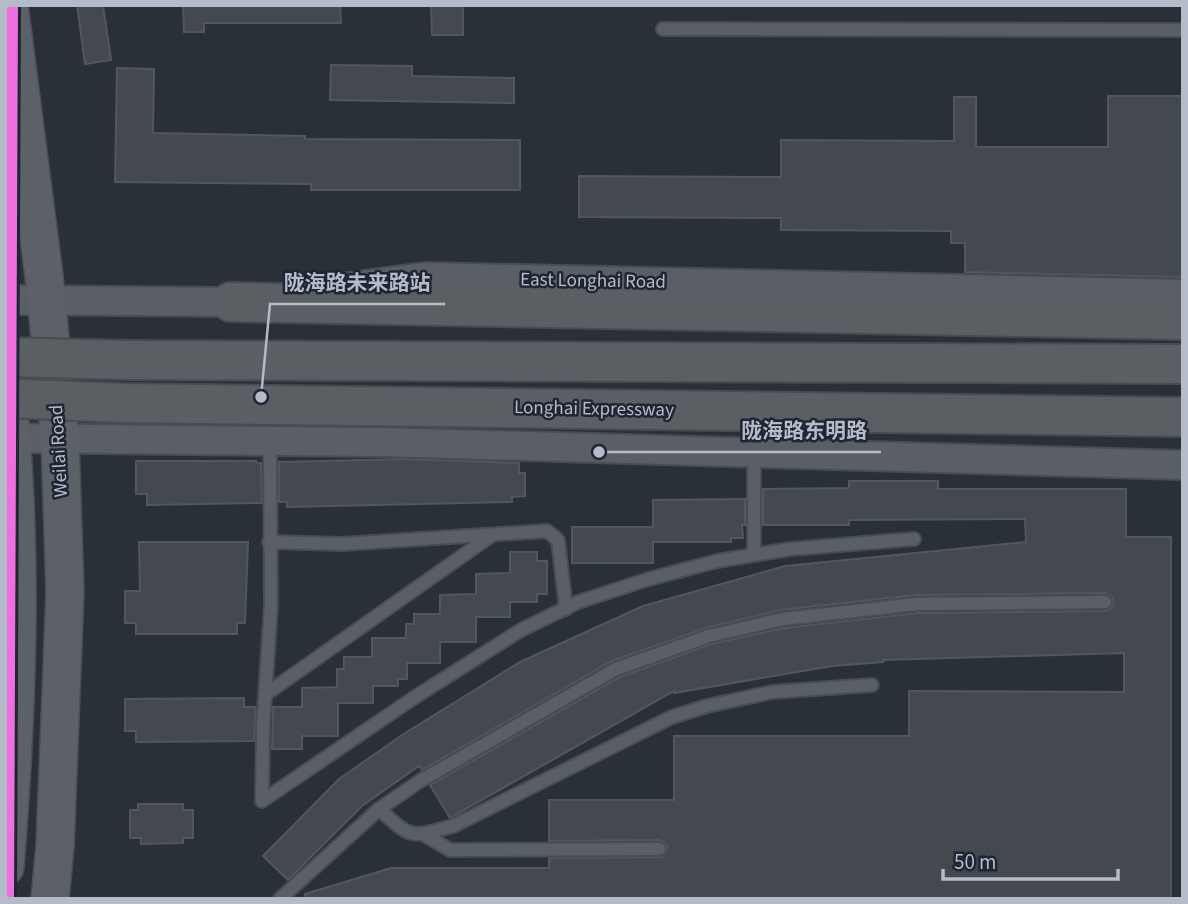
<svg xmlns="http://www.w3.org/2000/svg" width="1188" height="904" font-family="'Source Sans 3','Noto Sans SC',sans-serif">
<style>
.building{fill:#444950;stroke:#52575f;stroke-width:2}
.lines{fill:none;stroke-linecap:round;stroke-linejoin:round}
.service-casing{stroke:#484c53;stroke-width:16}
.tertiary-casing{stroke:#484c53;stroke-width:32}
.primary-casing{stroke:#484c55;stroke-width:40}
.trunk-casing{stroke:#474c53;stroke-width:42}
.service{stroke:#5a5e66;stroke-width:12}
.tertiary{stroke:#5a5e66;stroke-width:28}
.primary{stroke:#5c6168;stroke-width:37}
.trunk{stroke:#5b5f64;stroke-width:38}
.trunk-bridge-casing{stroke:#474c53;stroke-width:42;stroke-linecap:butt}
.trunk-bridge{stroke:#5b5f64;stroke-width:38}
.metro-1-casing{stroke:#1d2633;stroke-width:18}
.metro-1{stroke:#ef6ee0;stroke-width:12}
.labels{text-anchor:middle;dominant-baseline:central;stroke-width:5;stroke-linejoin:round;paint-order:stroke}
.street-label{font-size:19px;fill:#b4bcc9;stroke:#1d2633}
.leader{fill:none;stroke:#b4bcc9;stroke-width:2.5}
.callout-dot{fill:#b4bcc9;stroke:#1d2633;stroke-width:2.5}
.callout-label{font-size:21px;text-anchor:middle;font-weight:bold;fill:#b4bcc9;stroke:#1d2633;stroke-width:5;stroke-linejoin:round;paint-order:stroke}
</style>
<rect width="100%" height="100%" fill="#2a3038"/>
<g class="building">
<polygon points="77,5 103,5 111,60 85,64"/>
<polygon points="183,5 340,5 341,23 204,23 204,32 184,32"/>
<polygon points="431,5 463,5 463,35 432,35"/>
<polygon points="331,65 412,66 412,76 514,78 514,103 330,100"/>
<polygon points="117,68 154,69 153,133 305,136 305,139 520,140 520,190 311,190 311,184 115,182"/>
<polygon points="1108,96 1183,96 1183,277 965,272 965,243 951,243 951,231 781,230 781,218 579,217 579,176 781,177 781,140 954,141 954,97 976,97 976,147 1108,147"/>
<polygon points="406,459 519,463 519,473 525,473 525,496 512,497 512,502 287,507 287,502 279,502 279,462"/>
<polygon points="136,461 256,461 256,463 261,463 262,503 147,505 147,494 136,494"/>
<polygon points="849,481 938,481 938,489 1126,489 1126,537 1171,537 1171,899 306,899 305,894 391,868 549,868 549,858 663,857 668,848 666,844 660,840 549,841 549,800 674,800 674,736 909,736 909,691 1124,692 1124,653 883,660 883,662 832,666 674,693 674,691 450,818 430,785 620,677 711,644 784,628 918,613 1105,611 1110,609 1114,603 1112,597 1105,593 916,595 781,610 706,628 612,661 422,770 419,766 362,806 288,880 263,856 339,779 405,733 520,662 643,606 785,566 1026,542 1025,519 849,520 849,525 763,525 763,489 849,488"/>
<polygon points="745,499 745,525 742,525 743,538 731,538 731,542 653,542 653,563 572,563 572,527 653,527 653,500"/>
<polygon points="139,542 248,542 245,623 237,623 237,634 136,634 136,623 125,623 125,591 140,591"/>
<polygon points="510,552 537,552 537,561 547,561 547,594 537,594 537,602 510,602 510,617 476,617 476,642 440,642 440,663 407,663 407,679 398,679 398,686 373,686 373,703 338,703 338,736 302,736 302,749 272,749 273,707 302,707 302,688 337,687 337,669 344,669 344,657 372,657 372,638 406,638 406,624 414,624 414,614 440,614 440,595 476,594 476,574 510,573"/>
<polygon points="244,698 244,707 256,707 254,741 136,742 136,731 125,731 125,699"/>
<polygon points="138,804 183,804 183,810 193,810 193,838 183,838 183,843 141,844 141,838 130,838 130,810 138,810"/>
</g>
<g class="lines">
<g class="service-casing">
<g id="service">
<polyline points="663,29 1183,30"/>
<polyline points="754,452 754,555"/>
<polyline points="269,542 342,544 547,531 558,540 566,609"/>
<polyline points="266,694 492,535"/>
<polyline points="262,801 415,697 521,630 578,602 649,579 717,561 790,549 914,539"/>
<polyline points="262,801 263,727 271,605 270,441"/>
<path d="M379,809C412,839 410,838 453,826L672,717L707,706L772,692L872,685"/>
<polyline points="423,834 450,850 659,849"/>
<polyline points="280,899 379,809 420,781 616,669 709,636 783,619 917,604 1105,602"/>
</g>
</g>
<g class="tertiary-casing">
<g id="tertiary">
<polyline points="326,290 425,277 1183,294"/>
<polyline points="5,300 231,302 251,300"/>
<polyline points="5,438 382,442 1183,465"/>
</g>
</g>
<g class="primary-casing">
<g id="primary">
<polyline points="9,5 44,276 60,439 65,592 55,846 50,899"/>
<path d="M5,373C24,536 18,703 5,867"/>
</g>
</g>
<g class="trunk-casing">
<polyline id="trunk" points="231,302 1183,320"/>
</g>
<use href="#service" class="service"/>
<use href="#tertiary" class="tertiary"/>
<use href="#primary" class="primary"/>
<use href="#trunk" class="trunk"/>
<g class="trunk-bridge-casing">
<g id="trunk-bridge">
<polyline points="5,357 127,360 1183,364"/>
<polyline points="5,398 122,403 1183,417"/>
</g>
</g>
<use href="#trunk-bridge" class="trunk-bridge"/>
<g class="metro-1-casing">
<polyline id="metro-1" points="8,899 12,5"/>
</g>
<use href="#metro-1" class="metro-1"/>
</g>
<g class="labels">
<g class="street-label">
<text transform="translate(593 281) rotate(1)">East Longhai Road</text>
<text transform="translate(594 409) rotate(1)">Longhai Expressway</text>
<text transform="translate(59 451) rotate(-93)">Weilai Road</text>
</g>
</g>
<path class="leader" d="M261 397L270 304H445M599 452L727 452H881"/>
<g class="callout-dot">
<circle cx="261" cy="397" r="7"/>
<circle cx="599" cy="452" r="7"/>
</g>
<g class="callout-label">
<text x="357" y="290">陇海路未来路站</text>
<text x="804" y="438">陇海路东明路</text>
</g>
<rect width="1188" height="904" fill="none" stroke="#b4bcc9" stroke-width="14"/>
<path d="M943 869v10h175v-10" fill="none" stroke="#b4bcc9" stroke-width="3.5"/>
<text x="954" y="869" font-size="21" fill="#b4bcc9" stroke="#1d2633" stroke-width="5" paint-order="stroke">50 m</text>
</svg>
